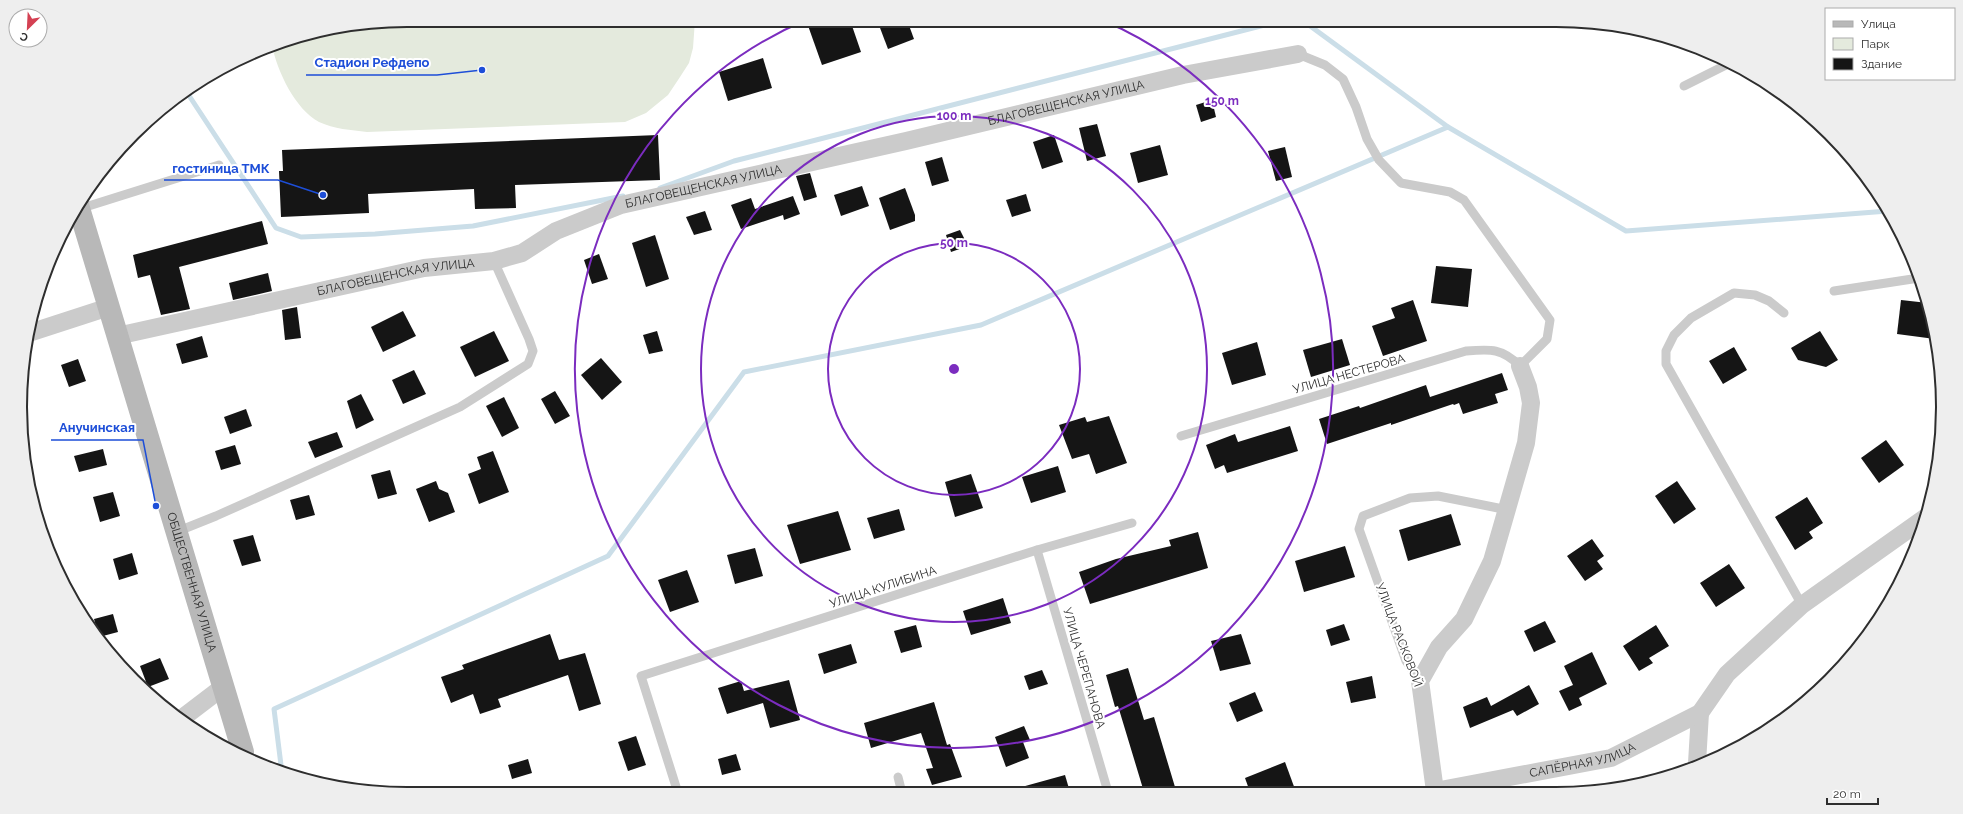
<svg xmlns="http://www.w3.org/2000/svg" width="1963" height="814" font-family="Raleway,sans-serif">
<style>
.green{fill:#e4eadd}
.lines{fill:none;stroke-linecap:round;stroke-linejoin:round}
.stream{stroke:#cbdee8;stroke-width:5}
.building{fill:#151515}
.service{stroke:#cbcbcb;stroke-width:9}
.minor{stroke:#cbcbcb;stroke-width:18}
.secondary{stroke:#b8b8b8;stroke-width:22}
.ring{fill:none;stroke:#7b2cbf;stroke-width:2}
.labels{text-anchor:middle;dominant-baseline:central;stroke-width:4;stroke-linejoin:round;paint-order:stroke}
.street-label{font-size:12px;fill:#2e2e2e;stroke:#fff}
.rim{fill:none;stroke:#2e2e2e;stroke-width:2}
.centre{fill:#7b2cbf;stroke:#fff;stroke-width:2}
.ring-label{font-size:12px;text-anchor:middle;font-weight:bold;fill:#7b2cbf;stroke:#fff;stroke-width:4;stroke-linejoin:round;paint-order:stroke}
.leader{fill:none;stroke:#1d4ed8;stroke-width:1.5}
.callout-dot{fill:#1d4ed8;stroke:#fff;stroke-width:1.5}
.callout-label{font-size:13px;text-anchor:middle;font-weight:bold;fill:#1d4ed8;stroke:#fff;stroke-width:4;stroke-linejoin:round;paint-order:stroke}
</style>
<rect width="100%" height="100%" fill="#fff"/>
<path class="green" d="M407,20H695L693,48L689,63L680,77L668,95L646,113L625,122L367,132C351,130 334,129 319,122C295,109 277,71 272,45L282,41Z"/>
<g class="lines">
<g class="stream">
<polyline points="1302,20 1448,127"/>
<polyline points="186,91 276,228 301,237 375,234 473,226 623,196"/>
<polyline points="660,188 734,161 1284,20"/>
<polyline points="282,773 274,709 608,556 744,372 981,325 1448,127 1626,231 1888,211"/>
</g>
</g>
<g class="building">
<polygon points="806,20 850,20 861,52 822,65"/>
<polygon points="877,20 907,20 914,39 888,49"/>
<polygon points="763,58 772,88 728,101 719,72"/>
<polygon points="1212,100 1216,117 1201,122 1196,105"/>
<polygon points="1097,124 1106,156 1087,161 1079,128"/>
<polygon points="658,135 660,180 515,185 516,208 475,209 474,189 368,194 369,213 281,217 279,171 283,171 282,150"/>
<polygon points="1054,135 1063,162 1042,169 1033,142"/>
<polygon points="1160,145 1168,175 1138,183 1130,153"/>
<polygon points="1285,147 1292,177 1276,181 1268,151"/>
<polygon points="942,157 949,181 932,186 925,162"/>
<polygon points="810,173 817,197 804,201 796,176"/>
<polygon points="862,186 869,206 841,216 834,195"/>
<polygon points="905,188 915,215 915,221 890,230 879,198"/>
<polygon points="1026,194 1031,211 1012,217 1006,200"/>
<polygon points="793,196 800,214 784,220 783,215 741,229 731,205 751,198 755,209"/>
<polygon points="705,211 712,230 694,235 686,217"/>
<polygon points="262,221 268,244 179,267 190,309 161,315 150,275 138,278 133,255"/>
<polygon points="960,230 968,246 951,252 946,235"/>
<polygon points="655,235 669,279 646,287 632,243"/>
<polygon points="599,254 608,279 592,284 584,260"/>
<polygon points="1436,266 1472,269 1468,307 1431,303"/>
<polygon points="268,273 272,291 233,300 229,283"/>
<polygon points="1413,300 1427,341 1383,356 1372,326 1395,318 1391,308"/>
<polygon points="1901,300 1928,303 1935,339 1897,334"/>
<polygon points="297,307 301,338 285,340 282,310"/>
<polygon points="403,311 416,336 383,352 371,327"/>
<polygon points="494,331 509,361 475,377 460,347"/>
<polygon points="657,331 663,351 649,354 643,335"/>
<polygon points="1820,331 1838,360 1826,367 1798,360 1791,348"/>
<polygon points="202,336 208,357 182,364 176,344"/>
<polygon points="1342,339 1350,365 1311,377 1303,350"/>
<polygon points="1257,342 1266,375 1232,385 1222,353"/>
<polygon points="1734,347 1747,370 1723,384 1709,361"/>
<polygon points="601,358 622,382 602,400 581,375"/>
<polygon points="78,359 86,381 69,387 61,365"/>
<polygon points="414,370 426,394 403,404 392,380"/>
<polygon points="1502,373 1508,390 1495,394 1498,403 1463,414 1459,403 1454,405 1453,404 1391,425 1391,423 1327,444 1319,419 1359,406 1360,408 1426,385 1430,397"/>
<polygon points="555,391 570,416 555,424 541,399"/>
<polygon points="361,394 374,420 356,429 347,401"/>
<polygon points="504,397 519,428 502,437 486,406"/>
<polygon points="246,409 252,426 230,434 224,417"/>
<polygon points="1109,416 1127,463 1096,474 1089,454 1072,459 1059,425 1085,417 1087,422"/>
<polygon points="1290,426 1298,451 1227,473 1224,465 1215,469 1206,445 1235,434 1238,442"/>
<polygon points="337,432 343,447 315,458 308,442"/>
<polygon points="1886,440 1904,465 1879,483 1861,458"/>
<polygon points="235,445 241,464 221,470 215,451"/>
<polygon points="103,449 107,465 79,472 74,456"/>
<polygon points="493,451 509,492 479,504 468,474 481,469 477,457"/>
<polygon points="1058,466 1066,492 1031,503 1022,477"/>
<polygon points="390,470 397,494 378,499 371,475"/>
<polygon points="971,474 983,508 955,517 945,482"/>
<polygon points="436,481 439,489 448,493 455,512 429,522 416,489"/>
<polygon points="1677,481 1696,509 1674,524 1655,496"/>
<polygon points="113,492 120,516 100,522 93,497"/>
<polygon points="309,495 315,515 296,520 290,500"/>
<polygon points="1807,497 1823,523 1809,532 1813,538 1795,550 1775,517"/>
<polygon points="899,509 905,530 874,539 867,518"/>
<polygon points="838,511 851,550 800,564 787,525"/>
<polygon points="1451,514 1461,545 1408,561 1399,530"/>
<polygon points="1198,532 1208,568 1090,604 1079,572 1116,559 1171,546 1169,540"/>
<polygon points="253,535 261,561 242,566 233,540"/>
<polygon points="1592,539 1604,556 1597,561 1603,569 1585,581 1567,556"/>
<polygon points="1345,546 1355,577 1304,592 1295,561"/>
<polygon points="755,548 763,576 735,584 727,555"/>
<polygon points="132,553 138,574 119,580 113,559"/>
<polygon points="1729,564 1745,588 1716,607 1700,583"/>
<polygon points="687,570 699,602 670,612 658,580"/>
<polygon points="1003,598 1011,623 971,635 963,611"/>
<polygon points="113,614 118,632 99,637 94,619"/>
<polygon points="1545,621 1556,642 1534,652 1524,631"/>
<polygon points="1344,624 1350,640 1331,646 1326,630"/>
<polygon points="916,625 922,647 901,653 894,631"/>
<polygon points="1656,625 1669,646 1649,658 1653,663 1639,671 1623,646"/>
<polygon points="550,634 559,660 585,653 601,704 579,711 568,675 498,699 501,707 480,714 473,694 451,703 441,677 464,669 462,665"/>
<polygon points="1241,634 1251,664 1220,671 1211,641"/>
<polygon points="851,644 857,663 824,674 818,654"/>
<polygon points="1592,652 1607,684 1579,698 1582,705 1569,711 1559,691 1573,685 1564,666"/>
<polygon points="160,658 169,679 148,687 140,666"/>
<polygon points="1128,668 1144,720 1154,717 1175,787 1159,792 1144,792 1118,706 1115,707 1106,675"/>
<polygon points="1042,670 1048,684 1029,690 1024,676"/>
<polygon points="1372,676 1376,698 1351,703 1346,682"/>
<polygon points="789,680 800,720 770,728 763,703 727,714 718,688 741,681 744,691"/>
<polygon points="1529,685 1539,704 1517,716 1513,710 1470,728 1463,707 1487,697 1491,706"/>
<polygon points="1255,692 1263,711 1237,722 1229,703"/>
<polygon points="934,702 947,745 950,744 962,777 932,785 926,769 933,768 921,733 871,748 864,723"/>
<polygon points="1024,726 1030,740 1023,742 1029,758 1006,767 995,737"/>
<polygon points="636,736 646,765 628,771 618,742"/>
<polygon points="736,754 741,770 722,775 718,759"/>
<polygon points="528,759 532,773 512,779 508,765"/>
<polygon points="1285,762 1296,792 1250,792 1245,778"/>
<polygon points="1065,775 1070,792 1019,792 1018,788"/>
</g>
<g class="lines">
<g class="service">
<polyline points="1684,86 1730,63"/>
<polyline points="79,209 219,165"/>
<polyline points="1834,291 1919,278"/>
<polyline points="1784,313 1769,301 1755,295 1734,293 1691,318 1674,335 1666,351 1666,364 1802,605"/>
<path d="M1181,436L1466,351C1491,349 1502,348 1520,366L1547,339L1550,320L1464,200L1450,192L1401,183L1379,160L1367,139L1356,107L1343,79L1325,65L1298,54"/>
<polyline points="176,532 216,516 460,407 528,364 533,351 529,339 494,261"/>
<polyline points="1037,550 1108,792"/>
<polyline points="1420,681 1406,661 1359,529 1363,516 1410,498 1438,496 1508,510"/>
<polyline points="898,777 902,793"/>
<polyline points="474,793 474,794"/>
<polyline points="678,793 641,676 1037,550 1132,523"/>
</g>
<g class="minor">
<polyline points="29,333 109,307"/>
<path id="s1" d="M117,336L424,268L494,261L522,253L556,231L621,205L906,141L1183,75L1298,54"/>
<polyline points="181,719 223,687"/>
<polyline points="1697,763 1700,713"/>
<path id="s2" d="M1435,791L1611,758L1700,713L1727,674L1802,605L1926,517"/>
<polyline points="1435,791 1420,681 1439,647 1464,619 1492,561 1526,443 1531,403 1528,387 1520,366"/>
</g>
<path class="secondary" id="s3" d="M78,205L243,752"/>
</g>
<g class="ring">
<circle cx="954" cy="369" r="126"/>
<circle cx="954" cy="369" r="253"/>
<path d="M1102 20A379 379 0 1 1 806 20"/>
</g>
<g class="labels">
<g class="street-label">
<text stroke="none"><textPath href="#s1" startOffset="981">БЛАГОВЕЩЕНСКАЯ УЛИЦА</textPath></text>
<text stroke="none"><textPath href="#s1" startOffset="609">БЛАГОВЕЩЕНСКАЯ УЛИЦА</textPath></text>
<text stroke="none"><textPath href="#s1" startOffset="285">БЛАГОВЕЩЕНСКАЯ УЛИЦА</textPath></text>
<text transform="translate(1349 374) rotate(-16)">УЛИЦА НЕСТЕРОВА</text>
<text stroke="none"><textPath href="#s3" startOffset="394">ОБЩЕСТВЕННАЯ УЛИЦА</textPath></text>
<text transform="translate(883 587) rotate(-18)">УЛИЦА КУЛИБИНА</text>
<text transform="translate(1399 635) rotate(69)">УЛИЦА РАСКОВОЙ</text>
<text transform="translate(1084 668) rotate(74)">УЛИЦА ЧЕРЕПАНОВА</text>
<text stroke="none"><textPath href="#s2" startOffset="151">САПЁРНАЯ УЛИЦА</textPath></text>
</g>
</g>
<path d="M0 0H1963V814H0ZM407 27H1556A380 380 0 0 1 1936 407V407A380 380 0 0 1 1556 787H407A380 380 0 0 1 27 407V407A380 380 0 0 1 407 27Z" fill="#eee" fill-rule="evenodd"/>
<path class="rim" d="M407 27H1556A380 380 0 0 1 1936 407V407A380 380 0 0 1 1556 787H407A380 380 0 0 1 27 407V407A380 380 0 0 1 407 27Z"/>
<circle cx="954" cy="369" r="6" class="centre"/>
<g class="ring-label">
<text x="1222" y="105">150 m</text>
<text x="954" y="120">100 m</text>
<text x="954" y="247">50 m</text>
</g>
<path class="leader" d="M482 70L437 75H306M323 195L278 180H164M156 506L143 440H51"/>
<g class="callout-dot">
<circle cx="482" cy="70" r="4"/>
<circle cx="323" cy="195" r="4"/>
<circle cx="156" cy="506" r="4"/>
</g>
<g class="callout-label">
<text x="372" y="67">Стадион Рефдепо</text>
<text x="221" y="173">гостиница ТМК</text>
<text x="97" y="432">Анучинская</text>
</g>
<rect x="1825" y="8" width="130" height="72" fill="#ffffff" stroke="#ababab"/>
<rect x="1833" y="21" width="20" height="6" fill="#b8b8b8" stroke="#ababab"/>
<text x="1861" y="28" font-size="12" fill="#2e2e2e">Улица</text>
<rect x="1833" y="38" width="20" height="12" fill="#e4eadd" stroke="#ababab"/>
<text x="1861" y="48" font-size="12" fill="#2e2e2e">Парк</text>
<rect x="1833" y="58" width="20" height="12" fill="#151515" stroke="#ababab"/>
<text x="1861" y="68" font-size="12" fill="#2e2e2e">Здание</text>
<g transform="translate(28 28) rotate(204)"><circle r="19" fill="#ffffff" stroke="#ababab"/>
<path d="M0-3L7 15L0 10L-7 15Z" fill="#d44153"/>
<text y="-6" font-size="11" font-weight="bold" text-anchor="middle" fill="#2e2e2e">С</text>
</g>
<path d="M1827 798v6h51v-6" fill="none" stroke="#2e2e2e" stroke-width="2"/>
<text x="1833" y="798" font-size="12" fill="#2e2e2e" stroke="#ffffff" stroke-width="3" paint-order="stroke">20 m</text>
</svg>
